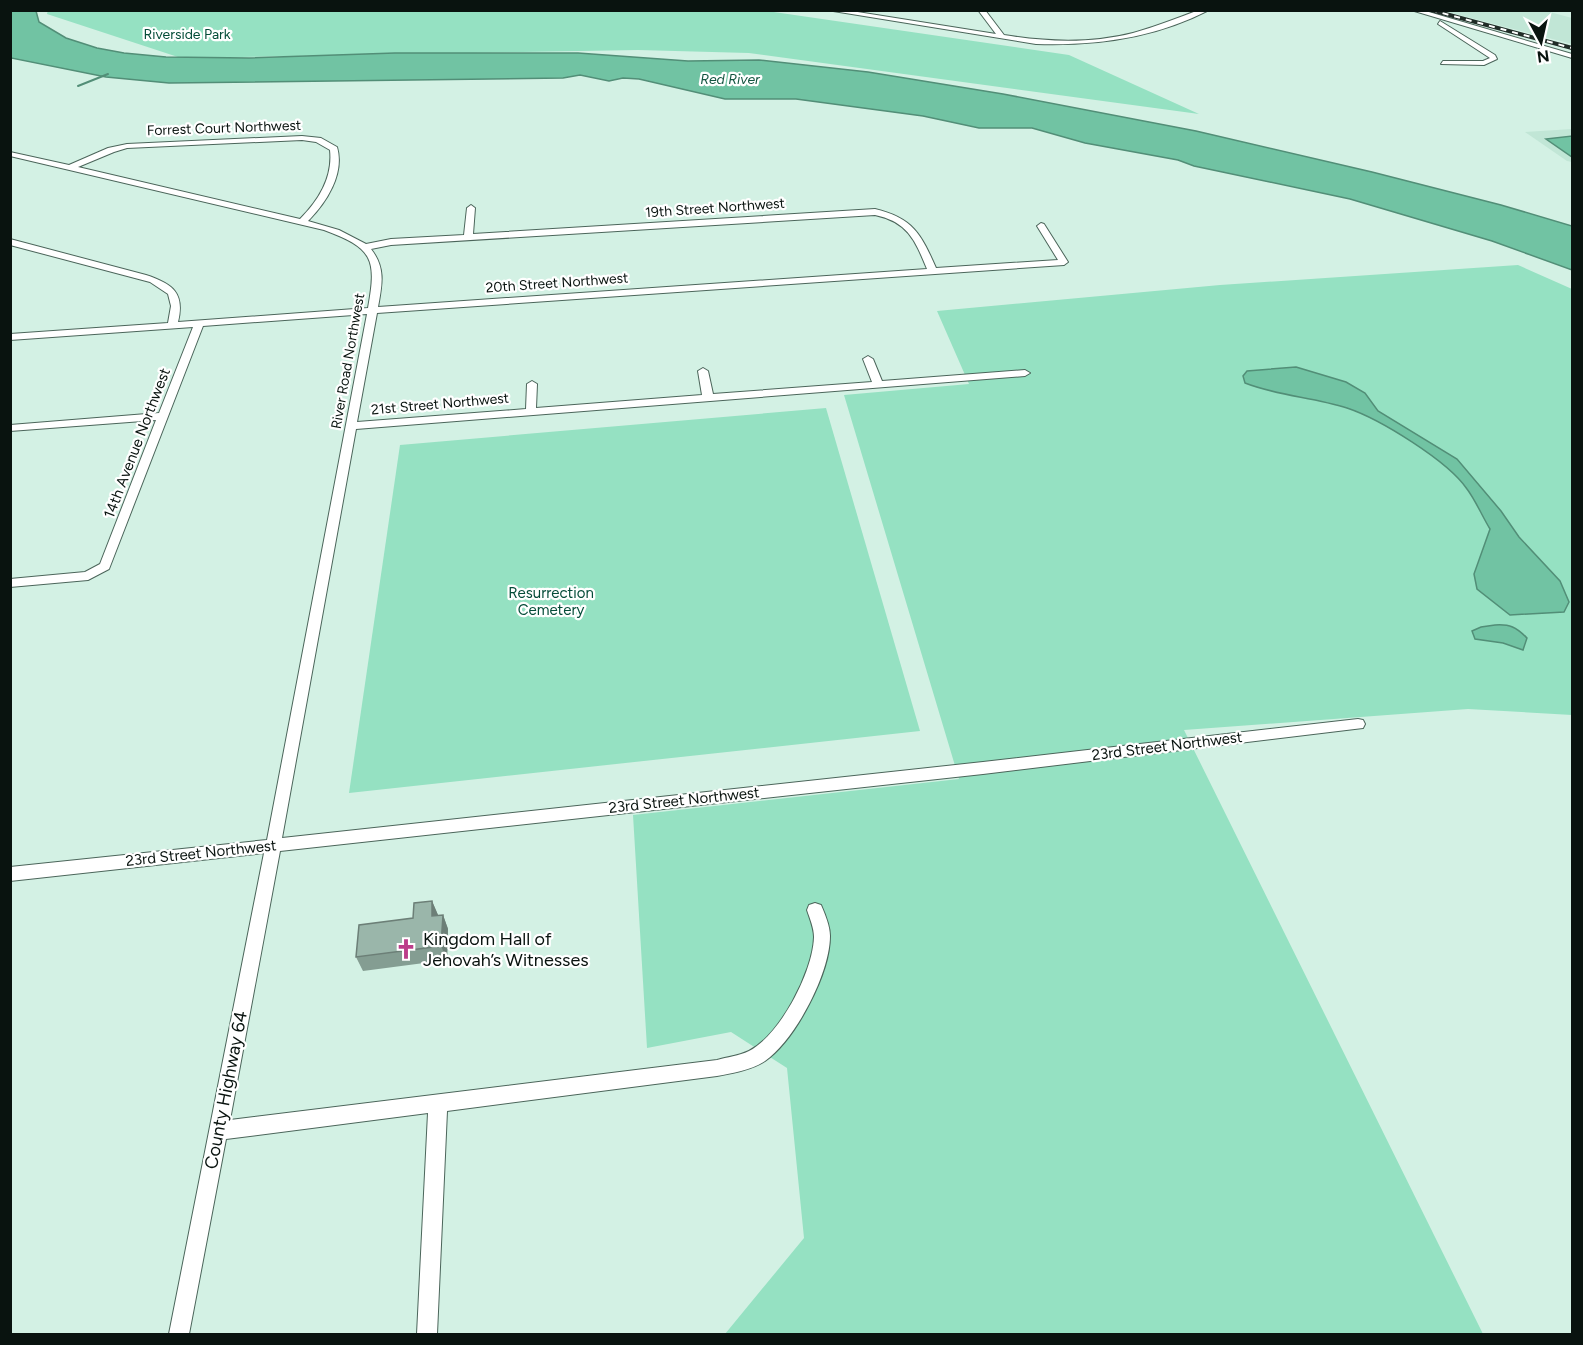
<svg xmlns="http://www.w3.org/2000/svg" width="1583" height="1345" font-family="Figtree,sans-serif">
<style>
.built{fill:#c1e6d6}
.green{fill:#95e1c2}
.water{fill:#71c3a3;stroke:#528e77;stroke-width:1.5}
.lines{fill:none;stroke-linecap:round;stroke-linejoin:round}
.stream{stroke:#528e77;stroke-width:2}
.minor-casing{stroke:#4b655a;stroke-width:2}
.minor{fill:#fff;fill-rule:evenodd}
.rail-casing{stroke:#202c27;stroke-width:4}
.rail{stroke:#fff;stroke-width:2;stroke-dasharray:6;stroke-linecap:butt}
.wall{fill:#849d92}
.shaded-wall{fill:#6c7f77}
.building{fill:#9ab6aa;stroke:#6c7f77;stroke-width:1.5}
.labels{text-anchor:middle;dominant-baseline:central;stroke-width:4.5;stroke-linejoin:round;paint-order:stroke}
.far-park-label{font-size:14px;fill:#044c38;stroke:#fff}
.far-water-label{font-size:14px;font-style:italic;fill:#135540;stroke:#fff}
.far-street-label{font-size:14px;fill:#09130f;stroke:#fff}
.street-label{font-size:15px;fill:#09130f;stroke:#fff}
.park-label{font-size:15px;fill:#044c38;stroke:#fff}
.near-poi-label{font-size:18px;fill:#09130f;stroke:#fff;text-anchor:start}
.near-street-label{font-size:18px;fill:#09130f;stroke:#fff}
</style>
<rect width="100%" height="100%" fill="#d3f1e4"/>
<g class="built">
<polygon points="1444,11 1546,11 1572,18 1572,44"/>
<polygon points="1572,129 1572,162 1567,161 1525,132"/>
</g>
<g class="green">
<polygon points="48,10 767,11 1069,55 1199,114 749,53 638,50 181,58 47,14"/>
<polygon points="1518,265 1572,289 1572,715 1468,709 1184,730 1483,1334 725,1334 804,1238 787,1068 731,1032 647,1048 633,815 959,779 844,395 969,384 937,311 1220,285"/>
<polygon points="826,408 920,731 349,793 400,445"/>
</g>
<g class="water">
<polygon points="36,11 39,22 66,38 97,48 124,53 166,57 249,58 395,53 578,53 688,61 759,60 868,72 1003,94 1196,131 1372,172 1501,205 1572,226 1572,270 1492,241 1350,199 1194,166 1178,160 1085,143 1032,128 979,128 923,116 796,99 725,99 639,79 623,78 609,81 580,75 563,78 169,83 106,77 11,58 11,11"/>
<polygon points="1572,136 1572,157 1546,139"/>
<path d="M1296,367L1346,382L1365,393L1378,411L1457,459L1501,511L1519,537L1560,581L1569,602L1564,612L1510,615L1477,589L1474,574L1490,529C1482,516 1476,501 1467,489C1448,461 1380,419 1347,408C1313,397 1278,396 1245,383L1243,376L1247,371Z"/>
<path d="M1495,625C1510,624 1516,627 1527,638L1523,650L1503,643L1475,639L1472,631L1481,627Z"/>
</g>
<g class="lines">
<polyline class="stream" points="78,86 108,74"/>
<g class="minor-casing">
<g id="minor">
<path d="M827,10H845L996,34L978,10H985L1004,35C1046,42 1090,44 1133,33C1155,27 1177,18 1199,10H1209C1155,38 1096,46 1036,44Z"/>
<polygon points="1411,10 1422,10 1572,54 1572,58"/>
<polygon points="1440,21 1495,55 1497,59 1484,65 1441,64 1443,61 1483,61 1490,58 1438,24"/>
<path d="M302,136L321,138L337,147C345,174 326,203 308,221L339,230L366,244L391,239L464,235L467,208L471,205L475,208L473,234L875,209C913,218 921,234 936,268L1058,260L1037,226L1041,223L1044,224L1068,262L1064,265L377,313L357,422L526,409L527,384L532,381L537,384L536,408L702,395L698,371L703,368L708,371L713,394L872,382L863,359L868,356L873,359L882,381L1025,370L1030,373L1025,376L356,429L282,838L983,762L1358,719L1363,720L1365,724L1363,728L983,774L280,851L230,1120L717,1060C727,1057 739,1056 749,1051C780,1035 813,972 814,937C814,928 810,919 807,910L809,905L815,903L821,905C825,914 830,926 830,936C830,973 796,1039 765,1061C751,1070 733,1073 717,1076L447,1111L437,1334H417L428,1113L226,1139L189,1334H169L264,853L10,881V867L267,840L367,314L203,326L109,569L88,580L10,587V579L85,572L100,564L156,420L10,431V425L159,413L193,327L10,340V334L168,323L171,306L168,294L150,282L10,245V239L146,275C173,284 185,293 178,322L368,308C377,259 373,248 324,230L10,156V152L69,165L108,148L127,144ZM302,140L316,142L330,150C333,177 319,200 300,219L78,167L114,152L127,148ZM875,215C908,222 915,240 927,269L378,307C382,285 386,268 371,249L391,245Z"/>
</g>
</g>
<use href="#minor" class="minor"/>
<g class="rail-casing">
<polyline id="rail" points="1431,10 1572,48"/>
</g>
<use href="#rail" class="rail"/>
</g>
<polygon class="wall" points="432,901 438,915 443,915 448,929 447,960 363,971 356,957 413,918"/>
<g class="shaded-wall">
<polygon points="432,901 438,915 432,916"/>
<polygon points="443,915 448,929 447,960 441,946"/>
</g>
<polygon class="building" points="432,901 432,916 443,915 441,946 356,957 359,925 413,918 414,903"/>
<defs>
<g id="church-bare" transform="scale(1.62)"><path d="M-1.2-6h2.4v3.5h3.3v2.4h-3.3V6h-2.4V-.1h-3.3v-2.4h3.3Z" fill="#bc3d8a" stroke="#fff" stroke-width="2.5" paint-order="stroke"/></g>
</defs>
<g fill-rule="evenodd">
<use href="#church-bare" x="406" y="949"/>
</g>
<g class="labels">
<g class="far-park-label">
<text x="187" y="34">Riverside Park</text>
</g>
<g class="far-water-label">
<text x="730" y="79">Red River</text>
</g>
<g class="far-street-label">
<text transform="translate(224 128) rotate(-2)">Forrest Court Northwest</text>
<text transform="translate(715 208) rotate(-4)">19th Street Northwest</text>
<text transform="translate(557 283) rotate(-4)">20th Street Northwest</text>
<text transform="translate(348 361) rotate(-80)">River Road Northwest</text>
<text transform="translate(440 404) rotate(-5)">21st Street Northwest</text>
</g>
<g class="street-label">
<text transform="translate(137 443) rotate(-69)">14th Avenue Northwest</text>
<text transform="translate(1167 746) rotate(-7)">23rd Street Northwest</text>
<text transform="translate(684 800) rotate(-6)">23rd Street Northwest</text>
<text transform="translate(201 853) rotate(-6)">23rd Street Northwest</text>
</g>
<g class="park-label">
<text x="551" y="593">Resurrection<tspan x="551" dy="17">Cemetery</tspan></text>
</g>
<g class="near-poi-label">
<text x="423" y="939">Kingdom Hall of<tspan x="423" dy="21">Jehovah’s Witnesses</tspan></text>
</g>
<g class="near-street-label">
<text transform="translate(226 1090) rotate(-79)">County Highway 64</text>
</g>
</g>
<rect width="1583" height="1345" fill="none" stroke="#09130f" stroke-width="24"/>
<g transform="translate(1541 42) rotate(172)" stroke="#ffffff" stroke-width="4.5" paint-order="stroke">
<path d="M0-4.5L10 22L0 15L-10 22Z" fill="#09130f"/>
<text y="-9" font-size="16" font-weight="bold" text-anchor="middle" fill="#09130f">N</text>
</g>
</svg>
